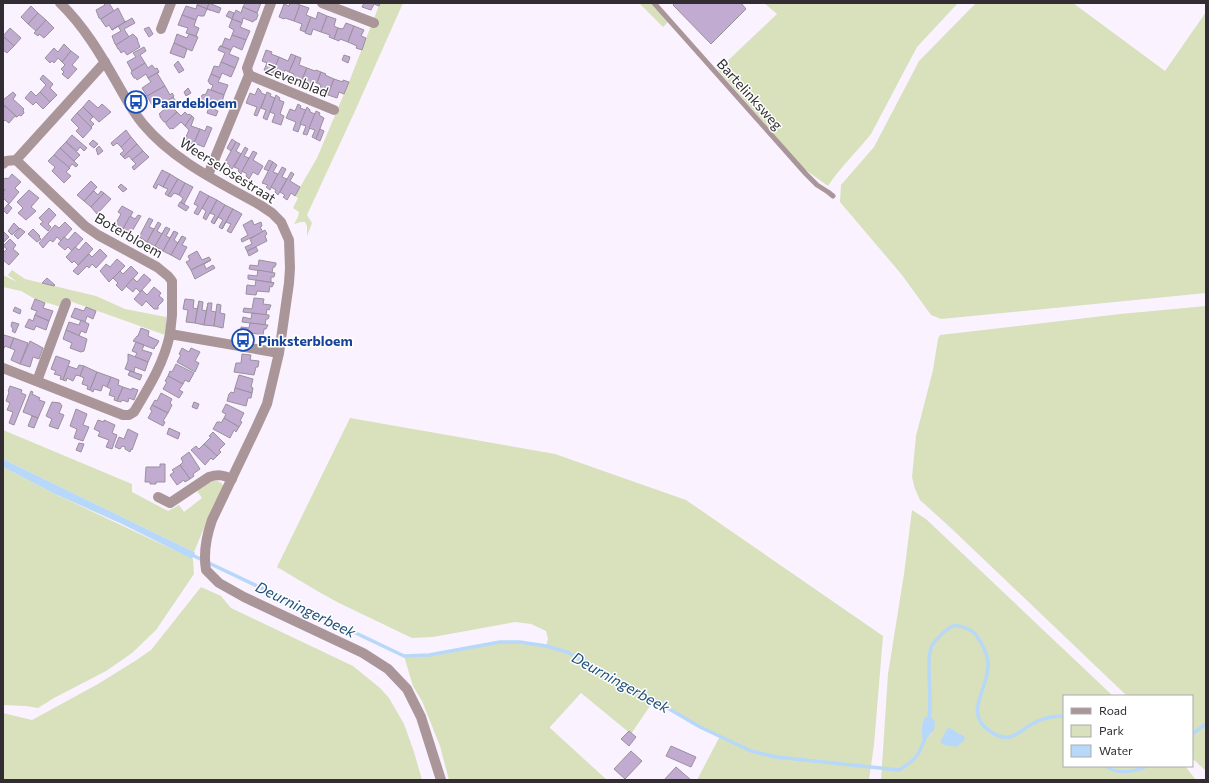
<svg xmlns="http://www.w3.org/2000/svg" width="1209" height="783" font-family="Commissioner,sans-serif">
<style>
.green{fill:#d8e1bc;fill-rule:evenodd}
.water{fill:#b7d8f9}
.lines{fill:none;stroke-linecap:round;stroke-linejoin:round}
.stream{stroke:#b7d8f9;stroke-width:3.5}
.building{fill:#c2abd0;stroke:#99909e}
.service{stroke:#aa9599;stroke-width:5}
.minor{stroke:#aa9599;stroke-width:10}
.tertiary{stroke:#aa9599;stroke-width:10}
.labels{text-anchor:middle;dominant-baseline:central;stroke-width:3;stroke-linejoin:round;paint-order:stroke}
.street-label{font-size:14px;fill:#312d33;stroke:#fff}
.transit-label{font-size:14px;font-weight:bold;fill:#164399;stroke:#fff;text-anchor:start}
.water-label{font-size:15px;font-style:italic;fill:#21517b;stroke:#fff}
</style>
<rect width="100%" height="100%" fill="#faf2ff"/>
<g class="green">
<polygon points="380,3 403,3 355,111 307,215 312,223 307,236 307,226 305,222 301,222 294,224 298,217 299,212 293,208 298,198 295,196 317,158 349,82"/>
<polygon points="639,3 651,3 668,22 663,27"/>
<path d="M764,3H958L917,47L871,134C857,152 840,167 828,186L803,168L718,70L777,14Z"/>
<polygon points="976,3 1073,3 1165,71 1206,12 1206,293 941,319 931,315 902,275 840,202 841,185 874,147 919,61"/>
<polygon points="12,270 25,279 96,296 125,309 166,317 166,330 168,336 64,299 61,307 35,299 21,291 3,287 3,275 17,282 8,275"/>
<polygon points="1206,306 1206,771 1192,758 1192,696 1127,696 953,530 920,500 915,489 912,477 916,436 933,370 938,339 940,335 1120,314"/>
<polygon points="350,418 555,454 686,500 883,636 874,745 869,780 697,780 720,736 700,727 654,700 631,734 581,693 550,727 550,728 607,780 449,780 440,746 422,701 413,686 404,656 429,655 500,642 520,642 546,646 548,639 546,631 531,624 515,622 433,637 412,638 339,603 319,592 277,567"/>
<path d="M3,430L132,484V492L168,511L179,505L184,512L202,498L197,491C204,485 215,475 223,485V489L206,523L194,552L3,459Z"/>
<polygon points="3,467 55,494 193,559 194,574 156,630 132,653 106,671 54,698 38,708 26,706 3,705"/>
<path d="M912,510L926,519L1113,696H1064V766H1185L1196,780H881L888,674L904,574ZM924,718L932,733L924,741C920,733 921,726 924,718Z"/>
<polygon points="201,587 221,596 231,608 353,666 380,688 389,698 404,724 414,752 422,780 3,780 3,713 32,720 98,684 135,661 151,650"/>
</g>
<g class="water">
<polygon points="3,459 194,552 195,553 192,559 122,524 55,494 3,467"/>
<path d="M929,716C937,720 935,723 934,730L924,742C920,733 921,727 924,718Z"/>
<polygon points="948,727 965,737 964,741 956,747 944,745 940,742"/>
</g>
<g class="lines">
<g class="stream">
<path d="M190,554L404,656L429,655L500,642H520L546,646L567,652L654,700L700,727L751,751L776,757L899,770C915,760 919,756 925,738"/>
<path d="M929,719C931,702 929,684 929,667C929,661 929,654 931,648C933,642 947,627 954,626C962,625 972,630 976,635C982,643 987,653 988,663C990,690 961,712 991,732C1010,744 1017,733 1032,724C1042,718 1053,716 1064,716"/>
<polyline points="1192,734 1206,724"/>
<path d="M1106,766C1117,775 1135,772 1147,766"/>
</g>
</g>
<g class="building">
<polygon points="104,3 109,3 114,11 101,19 99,18 96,10 105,5"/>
<polygon points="198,3 209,3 207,9 197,5"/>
<polygon points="209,3 221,8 219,13 207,9"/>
<polygon points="245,3 261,3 257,13 243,7"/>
<polygon points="290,3 295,3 300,5 294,21 285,18 284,19 279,17 284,4 289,6"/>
<polygon points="364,3 380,3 379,6 374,4 371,10 362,7"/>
<polygon points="675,3 741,3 746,9 711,44 673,5"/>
<polygon points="197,5 210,10 207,9 204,16 200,16 198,15 196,20 182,15 186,6 196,9"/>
<polygon points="300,5 309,8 306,15 311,17 305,32 300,30 302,24 294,21"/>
<polygon points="31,6 38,13 28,24 21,17"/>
<polygon points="243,7 257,13 258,15 256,20 254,20 253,22 243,18 242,23 232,19 236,10 241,13"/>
<polygon points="118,8 125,22 126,21 112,30 109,25 106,27 101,20 101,19"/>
<polygon points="229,11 234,13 232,19 226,16"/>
<polygon points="318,12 327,16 321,32 313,29 311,35 305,33 311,17 316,19"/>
<polygon points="38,13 46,20 36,31 28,24"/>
<polygon points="182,15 196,20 194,26 199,28 196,36 186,33 188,28 178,25"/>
<polygon points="327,16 336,19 334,26 338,28 334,39 329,37 330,35 321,32"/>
<polygon points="132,18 135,23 124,29 129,37 116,45 115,44 112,36 121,31 118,26 112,30"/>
<polygon points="232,19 242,23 240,27 250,31 246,40 232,35 234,30 229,27"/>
<polygon points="46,20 54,28 44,38 39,34 38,36 34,33"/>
<polygon points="346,23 354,26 348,42 340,39 339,41 334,39 338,28 343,29"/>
<polygon points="354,26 364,30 361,36 366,38 362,50 356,48 357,46 348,42"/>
<polygon points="149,27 153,34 149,37 144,29"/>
<polygon points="10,28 21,38 14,46 3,36"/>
<polygon points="133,34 137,38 138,42 140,47 127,55 124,51 121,53 119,49 118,49 116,45"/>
<polygon points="177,34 187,38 189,34 198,37 192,51 174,43"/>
<polygon points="232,35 246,40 242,50 233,46 231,50 220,46 222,46 225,38 230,40"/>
<polygon points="3,36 14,46 7,53 3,50"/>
<polygon points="174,43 187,49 184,58 170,53"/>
<polygon points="64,44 71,51 62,62 58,58 54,63 52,61 50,63 45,58 54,48 58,52"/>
<polygon points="220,46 231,50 229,54 239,58 235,68 221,62 225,53 218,50"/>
<polygon points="144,47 146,51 140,55 145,63 132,71 127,62 136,57 133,53"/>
<polygon points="266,50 272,52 271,54 279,57 273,73 264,70 267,63 262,61"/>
<polygon points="71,51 79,57 72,65 77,69 68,79 62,74 64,72 61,69 65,65 62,62"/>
<polygon points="291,54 296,56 289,72 285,70 282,77 273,73 279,57 288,61"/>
<polygon points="344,55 350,57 348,63 342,60"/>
<polygon points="296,56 301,58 299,65 307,68 300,84 292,81 294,74 289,72"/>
<polygon points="178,61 184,70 179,73 174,65"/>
<polygon points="221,62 235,68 231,77 222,73 220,78 211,74 214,66 219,67"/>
<polygon points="145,63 148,68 152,65 155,69 157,68 159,72 148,78 146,74 137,80 136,78 134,78 131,73 132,71"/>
<polygon points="307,68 315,71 316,70 321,72 317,83 312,81 309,88 300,84"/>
<polygon points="159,72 157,73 165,86 147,96 142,88 151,82 148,78"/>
<polygon points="321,72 326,74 325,75 334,79 328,95 319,91 321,85 317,83"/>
<polygon points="211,74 220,78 218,82 228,85 224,95 211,90 213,85 210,84 208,81"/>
<polygon points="43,75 53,84 50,88 57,95 50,102 40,92 46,85 40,79"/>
<polygon points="334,79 343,82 343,80 349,82 344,94 339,92 337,98 328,95"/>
<polygon points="165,86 170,95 172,93 174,96 164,104 161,100 152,105 147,96"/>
<polygon points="188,88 191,93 186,96 184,92"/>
<polygon points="258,88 261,91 261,93 266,95 257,116 254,115 257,107 246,103 250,93 255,95"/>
<polygon points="208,89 224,95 221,105 211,101 209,105 200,101 202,95 206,94"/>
<polygon points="31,91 36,96 40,92 50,102 43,109 36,102 33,105 25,98"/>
<polygon points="13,92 16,95 13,99 24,109 23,110 24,113 21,116 19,115 17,117 3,104 3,100"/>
<polygon points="267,92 271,94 270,96 275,98 267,120 263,118 266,110 261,108"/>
<polygon points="276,95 280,98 279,100 284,102 280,114 284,116 281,125 272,122 275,114 270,112"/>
<polygon points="174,96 173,97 178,104 173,108 177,112 166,122 164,122 160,117 160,115 159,114 167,107 164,104"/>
<polygon points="89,100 98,108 102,104 111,112 99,122 83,107"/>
<polygon points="298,104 301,106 300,108 306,110 298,132 293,130 296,122 286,118 290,109 295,111"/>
<polygon points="5,106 17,117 15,116 9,123 5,120 3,122 3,109"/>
<polygon points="83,107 93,117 90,120 94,124 91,127 77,113"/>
<polygon points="209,107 218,111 216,116 207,113"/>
<polygon points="307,107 310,110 310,112 315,114 307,135 303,134 306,126 300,124"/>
<polygon points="316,111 320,113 319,115 324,118 316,139 312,137 315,130 309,128"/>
<polygon points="177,112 181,116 185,112 188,115 189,114 192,116 185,126 181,122 173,129 172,128 170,129 166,124 166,122"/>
<polygon points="77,113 92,128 83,138 76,131 79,128 71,120"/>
<polygon points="192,116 194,118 191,126 200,129 194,143 193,144 187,142 187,140 185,139 189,130 185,126"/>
<polygon points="207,126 212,128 204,147 194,143 200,129 205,131"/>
<polygon points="320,129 324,131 320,141 316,139"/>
<polygon points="126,130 131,137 121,147 117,143 113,146 111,143"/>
<polygon points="72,135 87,148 84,151 80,147 77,151 66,142"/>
<polygon points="131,137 137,144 123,157 120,154 124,151 121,147"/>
<polygon points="232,139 236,142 231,151 227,148"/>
<polygon points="93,140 98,144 94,148 89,144"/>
<polygon points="66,142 80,155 74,161 60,148"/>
<polygon points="236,142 240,144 236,151 241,154 232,169 229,167 230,165 225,162"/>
<polygon points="137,144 143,151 132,160 129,156 125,159 123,157"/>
<polygon points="99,146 103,151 98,155 96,149"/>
<polygon points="245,147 248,149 244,156 249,158 241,174 238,171 239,169 234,167"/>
<polygon points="60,148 78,165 76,167 72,164 69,168 54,155"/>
<polygon points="143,151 149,157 134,170 132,167 136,164 132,160"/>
<polygon points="253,151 257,153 253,160 263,166 258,175 253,172 249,179 246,176 247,174 242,171"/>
<polygon points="54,155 70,168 66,172 71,176 64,183 52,171 55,167 48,161"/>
<polygon points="269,160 273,162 269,171 264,169"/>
<polygon points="273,162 277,165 273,172 278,174 270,190 266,187 268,185 262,183"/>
<polygon points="282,167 286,169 282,177 287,179 278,195 275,192 276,190 271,187"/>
<polygon points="162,170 170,174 163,187 158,184 156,189 153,187"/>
<polygon points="291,172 294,174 290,181 300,187 295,196 291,193 287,200 283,197 285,195 280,192"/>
<polygon points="12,174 21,182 15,188 19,192 9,204 3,198 3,195 4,194 3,192 5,190 3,187 3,179 7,178 8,179"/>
<polygon points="170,174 178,179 168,196 165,194 168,189 163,187"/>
<polygon points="178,179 185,183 179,195 174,193 171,197 168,196"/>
<polygon points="91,181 97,187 84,201 77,195"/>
<polygon points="185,183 193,187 184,204 181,202 183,198 179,195"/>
<polygon points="121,184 127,189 123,192 118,187"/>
<polygon points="29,190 39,198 31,207 36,211 26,220 18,213 23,208 17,202"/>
<polygon points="94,191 98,195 101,191 104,193 91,207 84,201"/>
<polygon points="200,191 209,196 198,215 194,213 198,206 194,204"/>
<polygon points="104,193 111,199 97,214 91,207"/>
<polygon points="209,196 217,200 206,220 203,218 206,211 202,208"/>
<polygon points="217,200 225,205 214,224 211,222 215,215 210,213"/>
<polygon points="180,202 189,207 186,211 178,206"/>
<polygon points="8,204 12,208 7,214 3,210"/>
<polygon points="225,205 233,209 222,229 219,227 223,220 218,217 214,224"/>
<polygon points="122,206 133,212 123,229 115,225 121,214 118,212"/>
<polygon points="49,208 56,215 48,224 51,227 48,231 40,224 43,222 39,218"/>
<polygon points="233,209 242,214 231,233 227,231 231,224 226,222 222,229"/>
<polygon points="138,215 141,216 131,233 123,229 130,216 135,219"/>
<polygon points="149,218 153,220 149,227 154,229 147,242 139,237"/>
<polygon points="252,220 254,225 261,222 262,226 260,227 263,232 242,242 241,239 248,235 243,225"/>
<polygon points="65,222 72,229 61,241 57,237 53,242 50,240 43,248 39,243 55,225 59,228"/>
<polygon points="158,222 161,224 157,231 162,234 166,227 155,246 147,242"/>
<polygon points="14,223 19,228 12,235 8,231"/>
<polygon points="166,227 170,229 166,236 170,238 174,231 163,251 155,246"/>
<polygon points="20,228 25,232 18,239 14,235"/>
<polygon points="33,229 40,236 39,237 41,239 37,242 28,234"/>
<polygon points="265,230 267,234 265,236 267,241 247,251 245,247 252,244 250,239"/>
<polygon points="3,231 9,237 3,243"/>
<polygon points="174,231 178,233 174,240 178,243 182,236 171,255 163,251"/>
<polygon points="75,232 83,239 72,251 68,247 65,250 58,244 64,237 68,240"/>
<polygon points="182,236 186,238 182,245 187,247 180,260 171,255"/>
<polygon points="10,239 16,245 13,249 19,254 9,265 3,260 3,253 7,249 3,246"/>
<polygon points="86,242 93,249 78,265 74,261 72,263 66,257 75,247 79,250"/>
<polygon points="256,247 258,251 249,256 247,251"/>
<polygon points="100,249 107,256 96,268 92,264 89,268 87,266 78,275 73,271 89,254 92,257"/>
<polygon points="197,251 202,260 209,257 211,260 191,270 186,262 190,260 188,256"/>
<polygon points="117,259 125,266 109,282 100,271 106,264 110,267"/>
<polygon points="211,260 204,264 206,269 213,265 215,268 195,279 191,270"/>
<polygon points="259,260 276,263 276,265 275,265 275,267 273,267 272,273 249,269 250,265 258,266"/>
<polygon points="131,266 138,273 122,291 116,285 118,283 113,278 120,271 123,274"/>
<polygon points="258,270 275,273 274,277 271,277 271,282 274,283 248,279 248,275 257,276"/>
<polygon points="144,274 151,280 140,292 136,288 133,292 126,286 133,278 137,282"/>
<polygon points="47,278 55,285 54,286 42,283"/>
<polygon points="256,280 274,283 272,287 270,286 269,292 257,291 256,295 246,294 247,285 255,286"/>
<polygon points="154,287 161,293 159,296 163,299 163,301 158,306 158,309 154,309 146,301 142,306 134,299 142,290 147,295"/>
<polygon points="254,298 264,299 263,304 271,305 269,310 267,309 266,315 243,312 244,308 252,309"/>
<polygon points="35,299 45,303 43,308 53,311 49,321 35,315 37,311 31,309"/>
<polygon points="185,299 194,300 193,308 198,309 199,301 195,323 186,322 188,310 183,309"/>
<polygon points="199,301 203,302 202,310 207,311 208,303 204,325 195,323"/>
<polygon points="208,303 212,303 211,311 216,312 214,326 204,325"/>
<polygon points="217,304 221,305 220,313 225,314 223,328 214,326"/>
<polygon points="15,307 21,310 20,314 13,311"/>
<polygon points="86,307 96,311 93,319 87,316 85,322 71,317 75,308 84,311"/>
<polygon points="252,313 269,315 269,317 268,319 266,319 265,325 242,322 243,317 251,319"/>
<polygon points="35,315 49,321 46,330 36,326 34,330 25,327 29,319 33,321"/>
<polygon points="81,320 89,324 86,333 81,331 79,336 66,330 69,322 79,325"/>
<polygon points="12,322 19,324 15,333 12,331 13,329 11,326"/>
<polygon points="250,323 268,325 266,329 264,329 263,335 241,331 241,327 249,328"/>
<polygon points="141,328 149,331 148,336 159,341 156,346 155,346 154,349 133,341 137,336 138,336"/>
<polygon points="66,330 87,339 84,351 81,352 70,348 72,343 63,339"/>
<polygon points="241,331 251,333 250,338 240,336"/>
<polygon points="4,335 14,338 10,348 5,346 3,350 3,338"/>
<polygon points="14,338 28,343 20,364 11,360 15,350 10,348"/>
<polygon points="30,341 43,348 39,359 33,357 30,367 20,364"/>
<polygon points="136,342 144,345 142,350 152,353 148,362 135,357 137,353 132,351"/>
<polygon points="182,348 189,352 191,348 200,352 195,361 199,363 195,372 177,362 181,355 179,354"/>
<polygon points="128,354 148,362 145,371 135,367 134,372 125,369 128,361"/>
<polygon points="242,354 251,355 250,360 259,361 258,367 256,367 254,375 234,372 236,363 241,363"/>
<polygon points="56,356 70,361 63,380 60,379 61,376 54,374 56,371 51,369"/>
<polygon points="176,364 194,373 189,382 185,380 183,384 168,376 170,371 172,372"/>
<polygon points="79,365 84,366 80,376 76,375 73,381 67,378 66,381 63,380 68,366 77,369"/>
<polygon points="84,366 97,372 90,390 87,389 88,386 82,384 84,378 80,376"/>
<polygon points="130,371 142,375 140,380 128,375"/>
<polygon points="97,372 111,377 107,387 103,385 101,391 94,389 93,392 90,390"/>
<polygon points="239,375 253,379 251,387 253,388 252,393 235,388"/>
<polygon points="168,376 183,384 179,390 183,392 179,398 163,389 167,382 165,381"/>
<polygon points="111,377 119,380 118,385 123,387 117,401 114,400 115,397 109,395 111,389 107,387"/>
<polygon points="10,386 22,390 21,393 26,395 14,425 9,423 13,412 7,410 10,403 6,401 9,392 8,391"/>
<polygon points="123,387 132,390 132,388 138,390 134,400 129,398 128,402 122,400 121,402 117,401"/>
<polygon points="235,388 252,393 251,398 248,398 246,406 227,401 229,394 231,392 234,393"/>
<polygon points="31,391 33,392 32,394 40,398 39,400 45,402 38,418 23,412"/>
<polygon points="161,393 172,399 170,403 172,405 168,413 152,405 155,400 157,401"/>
<polygon points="52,402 60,403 62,406 59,413 64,415 58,429 49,426 52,419 46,416"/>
<polygon points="194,402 199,404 197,409 192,407"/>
<polygon points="226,404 244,413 240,421 242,422 239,427 224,418 226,414 222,412"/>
<polygon points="152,405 168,413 163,421 165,422 163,426 148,418 152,411 150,409"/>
<polygon points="76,409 87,414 83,425 89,427 83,441 74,438 77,429 70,426"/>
<polygon points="32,416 38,418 34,428 28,426"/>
<polygon points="224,418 239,427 236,432 234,430 230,438 213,429 217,422 220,422 221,423"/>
<polygon points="98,420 104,422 104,420 115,425 112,433 117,435 112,449 106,447 109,440 98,436 100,432 94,429"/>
<polygon points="169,428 180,433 178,439 167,434"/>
<polygon points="128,429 138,434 132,450 131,449 130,452 125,449 125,447 122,446 120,449 115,447 119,437 124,439"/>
<polygon points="213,432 225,444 219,450 221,452 217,456 204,444 211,437 209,436"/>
<polygon points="79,443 84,444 81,452 76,450"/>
<polygon points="204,444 217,456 213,460 211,458 205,465 191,450 196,446 199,449"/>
<polygon points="189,452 200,469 193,474 194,476 190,479 180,465 183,462 181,458"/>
<polygon points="160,464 165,464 165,482 156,482 156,484 150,484 150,482 145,482 146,467 160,467"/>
<polygon points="180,465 190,479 185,482 184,480 177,485 170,475 174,472 172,470"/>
<polygon points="629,731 636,737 629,746 621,739"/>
<polygon points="671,746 696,757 691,767 666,756"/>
<polygon points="631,751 642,761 625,779 614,769"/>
<polygon points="676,767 691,780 664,780"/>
</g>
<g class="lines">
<polyline class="service" points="654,3 806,174 817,185 828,192 833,196"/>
<g class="minor">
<polyline points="322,3 374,23"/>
<polyline points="161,29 171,3"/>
<polyline points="249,75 334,110"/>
<polyline points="16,160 85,226 98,235 157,267 168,276 172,281 172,315 170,334"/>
<polyline points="3,164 6,161 16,160 105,62"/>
<polyline points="208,175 249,75 247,68 271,3"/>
<path d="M3,368L123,415H129L134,412C149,387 164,363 170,334L279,353"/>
<polyline points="37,381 66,303"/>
<path d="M158,497L170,503L209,477C218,474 223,475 232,479"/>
</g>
<path class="tertiary" d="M60,3C84,26 101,55 117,83C125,97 132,111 143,124C174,161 219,182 260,205L272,213L281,222L289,240L290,268L289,283L279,353L267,404L256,428L212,520C206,537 203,552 206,570L219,583L244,597L363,653L388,669L407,689L421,717L441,780"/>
</g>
<defs>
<g id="bus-ring" transform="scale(1.15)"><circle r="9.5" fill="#fff" stroke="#1a4fb4" stroke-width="1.5"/><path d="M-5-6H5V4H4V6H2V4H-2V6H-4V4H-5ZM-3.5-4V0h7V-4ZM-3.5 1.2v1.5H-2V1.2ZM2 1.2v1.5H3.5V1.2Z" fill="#1a4fb4"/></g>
</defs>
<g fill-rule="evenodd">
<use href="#bus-ring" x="136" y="102"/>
<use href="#bus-ring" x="243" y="340"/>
</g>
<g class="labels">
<g class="street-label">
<text transform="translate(297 80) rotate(22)">Zevenblad</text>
<text transform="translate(750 94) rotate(48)">Bartelinksweg</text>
<text transform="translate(228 170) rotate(32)">Weerselosestraat</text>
<text transform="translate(129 235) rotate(30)">Boterbloem</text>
</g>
<g class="transit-label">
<text x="152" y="102">Paardebloem</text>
<text x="258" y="340">Pinksterbloem</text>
</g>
<g class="water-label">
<text transform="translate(306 609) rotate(26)">Deurningerbeek</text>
<text transform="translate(621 682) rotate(29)">Deurningerbeek</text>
</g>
</g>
<rect width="1209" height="783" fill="none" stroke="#312d33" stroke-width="8"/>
<rect x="1063" y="695" width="130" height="72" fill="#ffffff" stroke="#adabad"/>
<rect x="1071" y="708" width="20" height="6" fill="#aa9599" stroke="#adabad"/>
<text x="1099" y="715" font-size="12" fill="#312d33">Road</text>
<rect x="1071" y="725" width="20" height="12" fill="#d8e1bc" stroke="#adabad"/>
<text x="1099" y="735" font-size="12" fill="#312d33">Park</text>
<rect x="1071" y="745" width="20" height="12" fill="#b7d8f9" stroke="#adabad"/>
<text x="1099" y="755" font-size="12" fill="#312d33">Water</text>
</svg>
